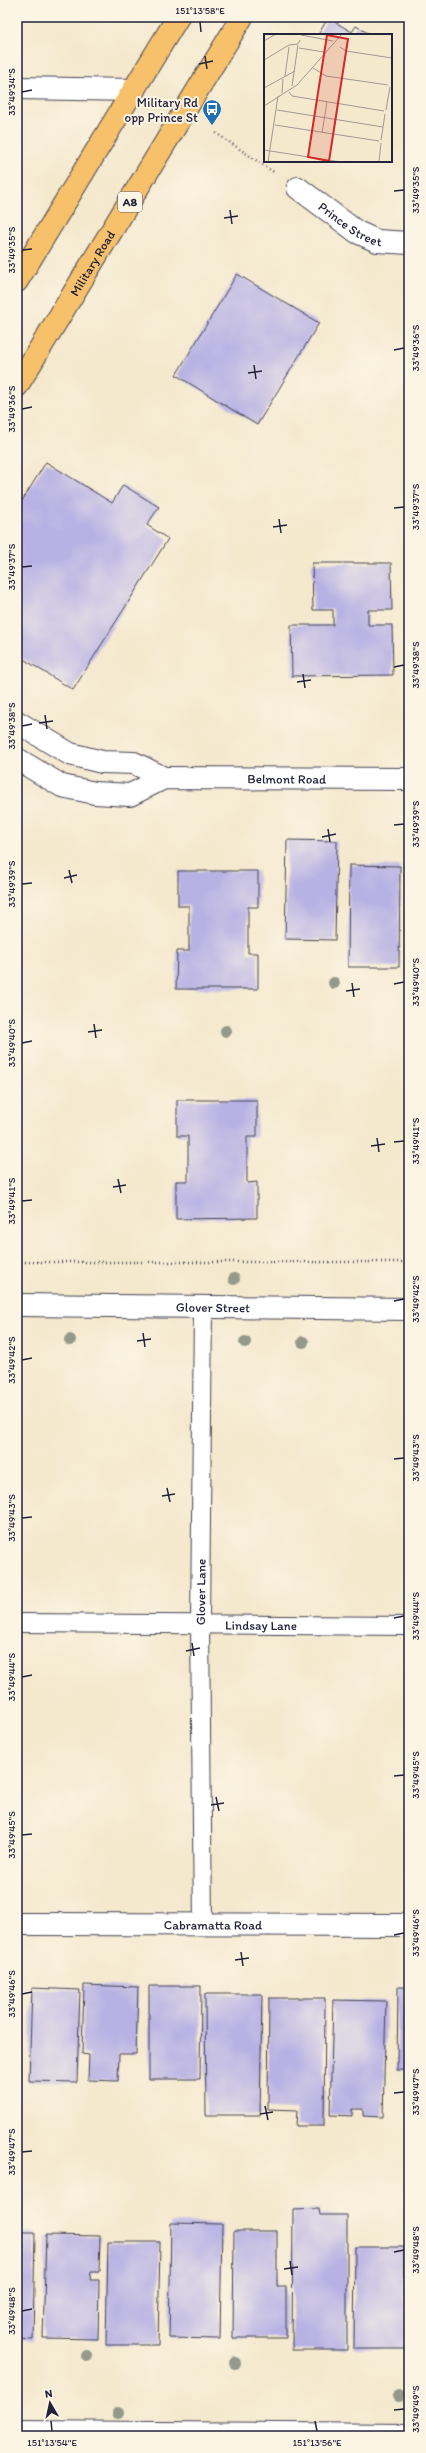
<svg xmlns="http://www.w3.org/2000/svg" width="426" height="2453" font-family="Itim,sans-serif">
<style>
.building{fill:#b8b2e4}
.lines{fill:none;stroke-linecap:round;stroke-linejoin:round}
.service-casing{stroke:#424051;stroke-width:20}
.minor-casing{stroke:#424051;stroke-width:24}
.tertiary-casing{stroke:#424051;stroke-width:24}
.trunk-casing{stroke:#424051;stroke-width:24}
.path{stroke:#424051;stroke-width:2.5;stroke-dasharray:1 3;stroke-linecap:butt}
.service{stroke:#fff;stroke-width:18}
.minor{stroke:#fff;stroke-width:22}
.tertiary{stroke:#fff;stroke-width:22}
.trunk{stroke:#f6c16b;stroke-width:22}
.tree{fill:#95998a}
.ticks{fill:none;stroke:#22223b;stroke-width:1.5}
.labels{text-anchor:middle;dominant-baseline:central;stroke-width:4;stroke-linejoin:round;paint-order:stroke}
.shield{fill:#fcf5e5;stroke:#63616e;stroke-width:1}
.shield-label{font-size:12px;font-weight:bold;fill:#22223b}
.poi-label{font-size:13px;fill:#22223b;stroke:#fcf5e5;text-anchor:end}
.street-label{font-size:13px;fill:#22223b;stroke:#fcf5e5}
.inset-road{fill:none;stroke:#a09993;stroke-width:1}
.view{fill:#d62828;fill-opacity:0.15;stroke:#d62828;stroke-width:2}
.inset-edge{fill:none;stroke:#22223b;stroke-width:2}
.neatline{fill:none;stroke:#22223b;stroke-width:1.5}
.ticks-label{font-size:10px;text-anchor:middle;fill:#22223b}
</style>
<rect width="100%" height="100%" fill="#fcf5e5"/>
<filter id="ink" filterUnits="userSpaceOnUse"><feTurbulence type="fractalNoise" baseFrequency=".025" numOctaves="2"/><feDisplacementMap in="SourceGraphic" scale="8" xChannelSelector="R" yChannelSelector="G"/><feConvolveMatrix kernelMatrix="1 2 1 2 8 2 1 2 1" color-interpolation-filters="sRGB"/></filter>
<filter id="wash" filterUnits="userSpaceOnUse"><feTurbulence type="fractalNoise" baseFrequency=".012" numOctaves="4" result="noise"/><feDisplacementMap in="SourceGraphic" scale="16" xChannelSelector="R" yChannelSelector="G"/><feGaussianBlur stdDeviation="0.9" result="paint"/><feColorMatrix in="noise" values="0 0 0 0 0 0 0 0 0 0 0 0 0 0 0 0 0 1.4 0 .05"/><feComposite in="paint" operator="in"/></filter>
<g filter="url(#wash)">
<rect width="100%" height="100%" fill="#f4e8cd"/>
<g id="blocks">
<g class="building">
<polygon points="328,18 352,32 356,26 371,35 318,35"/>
<polygon points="237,274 319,323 257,425 176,375"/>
<polygon points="46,462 112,503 123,485 159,507 147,525 168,539 73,690 17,655 17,509"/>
<polygon points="312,563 391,563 392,610 368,610 368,625 392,625 393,675 292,676 291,625 333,625 333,610 313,610"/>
<polygon points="287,840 337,841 335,940 285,939"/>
<polygon points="349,865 400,866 399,967 348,967"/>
<polygon points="178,871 258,871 258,907 248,907 248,953 258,953 258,989 176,989 177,951 189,951 189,906 178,906"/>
<polygon points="177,1100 257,1100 257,1137 247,1137 247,1183 257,1182 257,1218 176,1219 176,1181 188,1181 188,1136 177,1136"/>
<polygon points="84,1985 138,1987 136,2054 119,2054 118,2081 88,2080 89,2055 82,2054"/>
<polygon points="149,1986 201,1986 200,2079 149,2079"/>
<polygon points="398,1987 409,1987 409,2070 397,2070"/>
<polygon points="32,1988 80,1990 77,2082 29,2081"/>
<polygon points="205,1994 262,1994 260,2115 206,2115"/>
<polygon points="269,1998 325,1998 324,2126 296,2126 297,2110 268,2109"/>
<polygon points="333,2000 386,2001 383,2117 363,2116 363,2109 352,2109 352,2116 330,2115"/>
<polygon points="319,2209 320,2215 347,2215 347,2350 292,2350 293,2210"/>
<polygon points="171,2223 222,2224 220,2339 169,2338"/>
<polygon points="234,2231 277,2231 277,2287 286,2287 286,2338 233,2338"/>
<polygon points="17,2232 35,2232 33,2340 17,2339"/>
<polygon points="46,2235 100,2236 99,2272 91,2272 90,2280 99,2280 98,2339 43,2338"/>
<polygon points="108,2242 160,2242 158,2345 106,2345"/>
<polygon points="355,2247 404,2247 404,2298 409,2298 408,2349 354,2349"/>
</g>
</g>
</g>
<g filter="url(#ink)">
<use href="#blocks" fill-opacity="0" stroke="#424051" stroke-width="1"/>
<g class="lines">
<g class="service-casing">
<g id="service">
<path id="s1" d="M17,1623L409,1626"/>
<path id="s2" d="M203,1925L200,1625L203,1307"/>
</g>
</g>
<g class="minor-casing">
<g id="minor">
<polyline points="17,88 134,90"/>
<path id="s3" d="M298,188L357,232L377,241L409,243"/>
<path id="s4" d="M17,1305L409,1309"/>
<path id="s5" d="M17,1924L409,1925"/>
<polyline points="17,2432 409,2435"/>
</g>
</g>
<g class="tertiary-casing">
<g id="tertiary">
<polyline points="17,722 70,754 102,762 134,763 164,778"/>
<path id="s6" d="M17,759L62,786L95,793L130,795L164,778L409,779"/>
</g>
</g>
<g class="trunk-casing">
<g id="trunk">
<polyline points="17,281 178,17"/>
<path id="s7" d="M17,386L242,17"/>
</g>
</g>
<g class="path">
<polyline points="216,133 275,173"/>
<polyline points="17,1262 409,1262"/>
</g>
<use href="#service" class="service"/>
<use href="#minor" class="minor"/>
<use href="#tertiary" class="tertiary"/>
<use href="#trunk" class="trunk"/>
</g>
<g class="tree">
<circle cx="334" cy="983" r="6"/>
<circle cx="226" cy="1031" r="6"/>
<circle cx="234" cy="1279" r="6"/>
<circle cx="70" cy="1340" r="6"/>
<circle cx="245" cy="1342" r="6"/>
<circle cx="303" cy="1342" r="6"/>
<circle cx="87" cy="2356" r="6"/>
<circle cx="235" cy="2363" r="6"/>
<circle cx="399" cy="2396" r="6"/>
<circle cx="118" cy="2413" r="6"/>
</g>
</g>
<path class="ticks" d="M200,22L201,32M205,56L207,69M199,64L213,61M22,92L32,90M394,191L404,190M230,210L232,224M224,218L238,216M22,250L32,249M394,350L404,348M254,365L256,379M248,373L262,371M22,409L32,407M394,508L404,507M279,519L281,533M273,527L287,525M22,567L32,566M394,667L404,665M303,674L305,688M297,682L311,680M45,715L47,729M39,723L53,721M22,726L32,724M394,825L404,824M328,829L330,842M322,837L336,834M69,870L72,883M64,878L77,875M22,884L32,883M352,983L354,997M394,984L404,982M346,991L360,989M94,1024L96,1038M88,1032L102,1030M22,1043L32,1041M377,1138L379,1152M394,1142L404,1141M371,1146L385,1144M118,1179L121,1193M113,1187L126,1185M22,1201L32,1200M394,1301L404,1299M143,1333L145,1347M137,1341L151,1339M22,1360L32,1358M394,1459L404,1458M167,1488L170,1502M162,1496L175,1494M22,1518L32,1517M394,1618L404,1616M192,1643L194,1656M186,1651L200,1648M22,1677L32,1675M394,1776L404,1775M216,1797L219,1811M211,1805L224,1803M22,1835L32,1834M394,1935L404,1933M241,1952L243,1966M235,1960L249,1958M22,1994L32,1992M394,2093L404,2092M265,2106L268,2120M260,2114L273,2112M22,2152L32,2151M394,2252L404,2250M290,2261L292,2275M284,2269L298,2267M22,2311L32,2309M394,2410L404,2409M51,2421L52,2431M315,2421L317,2431"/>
<defs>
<g id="bus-pin" transform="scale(1)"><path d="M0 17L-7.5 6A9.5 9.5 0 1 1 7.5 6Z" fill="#1f6fb2" stroke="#fcf5e5"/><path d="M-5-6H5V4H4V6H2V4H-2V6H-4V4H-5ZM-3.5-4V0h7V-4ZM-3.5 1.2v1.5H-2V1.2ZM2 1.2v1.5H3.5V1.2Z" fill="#fff"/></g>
</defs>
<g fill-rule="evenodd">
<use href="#bus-pin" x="212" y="109"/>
</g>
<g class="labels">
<rect class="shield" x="118" y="192" width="24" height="20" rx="3"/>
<g class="shield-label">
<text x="130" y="202">A8</text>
</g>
<g class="poi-label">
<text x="198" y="102">Military Rd<tspan x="198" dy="15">opp Prince St</tspan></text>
</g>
<g class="street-label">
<text stroke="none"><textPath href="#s3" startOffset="64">Prince Street</textPath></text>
<text stroke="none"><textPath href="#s7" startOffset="144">Military Road</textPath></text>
<text stroke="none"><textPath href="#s6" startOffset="282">Belmont Road</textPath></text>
<text stroke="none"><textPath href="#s4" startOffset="196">Glover Street</textPath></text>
<text stroke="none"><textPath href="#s2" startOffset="333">Glover Lane</textPath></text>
<text stroke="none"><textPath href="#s1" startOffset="244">Lindsay Lane</textPath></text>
<text stroke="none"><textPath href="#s5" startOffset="196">Cabramatta Road</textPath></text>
</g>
</g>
<g transform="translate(264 34)">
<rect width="128" height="128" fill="#f4e8cd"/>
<path class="inset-road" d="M37,1L69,7M0,7L12,0M76,13L82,17L128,24M35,14L60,18M0,26L25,11L34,10L36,6M49,34L62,42L124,51M21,42L25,13M28,52L34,11M0,54L31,37M25,58L28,62L120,77M18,59L19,45M0,72L33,51L78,0M13,76L119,93M122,76L126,53M11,91L115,107M58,99L63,68M117,106L121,80M0,116L77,128M4,128L14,62M115,128L117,109"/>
<path class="view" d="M63,1L84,5L65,127L44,123Z"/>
<rect width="128" height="128" class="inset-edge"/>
</g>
<rect width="426" height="2453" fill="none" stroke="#fcf5e5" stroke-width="44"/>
<g transform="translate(50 2403) rotate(351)" stroke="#fcf5e5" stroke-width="3" paint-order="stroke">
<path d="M0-3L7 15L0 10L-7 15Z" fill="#22223b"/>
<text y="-6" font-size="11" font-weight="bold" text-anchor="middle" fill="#22223b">N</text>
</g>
<rect x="22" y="22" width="382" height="2409" class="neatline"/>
<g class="ticks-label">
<text x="200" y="14">151°13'58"E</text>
<text transform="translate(11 92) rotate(-90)" y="4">33°49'34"S</text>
<text transform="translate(415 190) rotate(-90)" y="4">33°49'35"S</text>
<text transform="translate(11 250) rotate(-90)" y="4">33°49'35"S</text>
<text transform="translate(415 348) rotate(-90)" y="4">33°49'36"S</text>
<text transform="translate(11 409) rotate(-90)" y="4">33°49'36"S</text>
<text transform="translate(415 507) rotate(-90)" y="4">33°49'37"S</text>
<text transform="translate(11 567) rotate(-90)" y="4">33°49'37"S</text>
<text transform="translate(415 665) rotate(-90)" y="4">33°49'38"S</text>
<text transform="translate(11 726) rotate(-90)" y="4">33°49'38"S</text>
<text transform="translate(415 824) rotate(-90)" y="4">33°49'39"S</text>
<text transform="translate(11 884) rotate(-90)" y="4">33°49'39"S</text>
<text transform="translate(415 982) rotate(-90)" y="4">33°49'40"S</text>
<text transform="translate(11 1043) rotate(-90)" y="4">33°49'40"S</text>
<text transform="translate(415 1141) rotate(-90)" y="4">33°49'41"S</text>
<text transform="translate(11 1201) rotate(-90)" y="4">33°49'41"S</text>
<text transform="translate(415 1299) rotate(-90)" y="4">33°49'42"S</text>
<text transform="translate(11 1360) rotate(-90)" y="4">33°49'42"S</text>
<text transform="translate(415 1458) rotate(-90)" y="4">33°49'43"S</text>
<text transform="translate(11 1518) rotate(-90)" y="4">33°49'43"S</text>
<text transform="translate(415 1616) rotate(-90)" y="4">33°49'44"S</text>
<text transform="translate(11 1677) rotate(-90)" y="4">33°49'44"S</text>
<text transform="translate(415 1775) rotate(-90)" y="4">33°49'45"S</text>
<text transform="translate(11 1835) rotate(-90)" y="4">33°49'45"S</text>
<text transform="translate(415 1933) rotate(-90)" y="4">33°49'46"S</text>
<text transform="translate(11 1994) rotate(-90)" y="4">33°49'46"S</text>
<text transform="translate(415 2092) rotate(-90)" y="4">33°49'47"S</text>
<text transform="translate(11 2152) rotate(-90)" y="4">33°49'47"S</text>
<text transform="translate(415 2250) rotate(-90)" y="4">33°49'48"S</text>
<text transform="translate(11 2311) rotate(-90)" y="4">33°49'48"S</text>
<text transform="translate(415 2409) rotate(-90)" y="4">33°49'49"S</text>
<text x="52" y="2446">151°13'54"E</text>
<text x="317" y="2446">151°13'56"E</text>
</g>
</svg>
